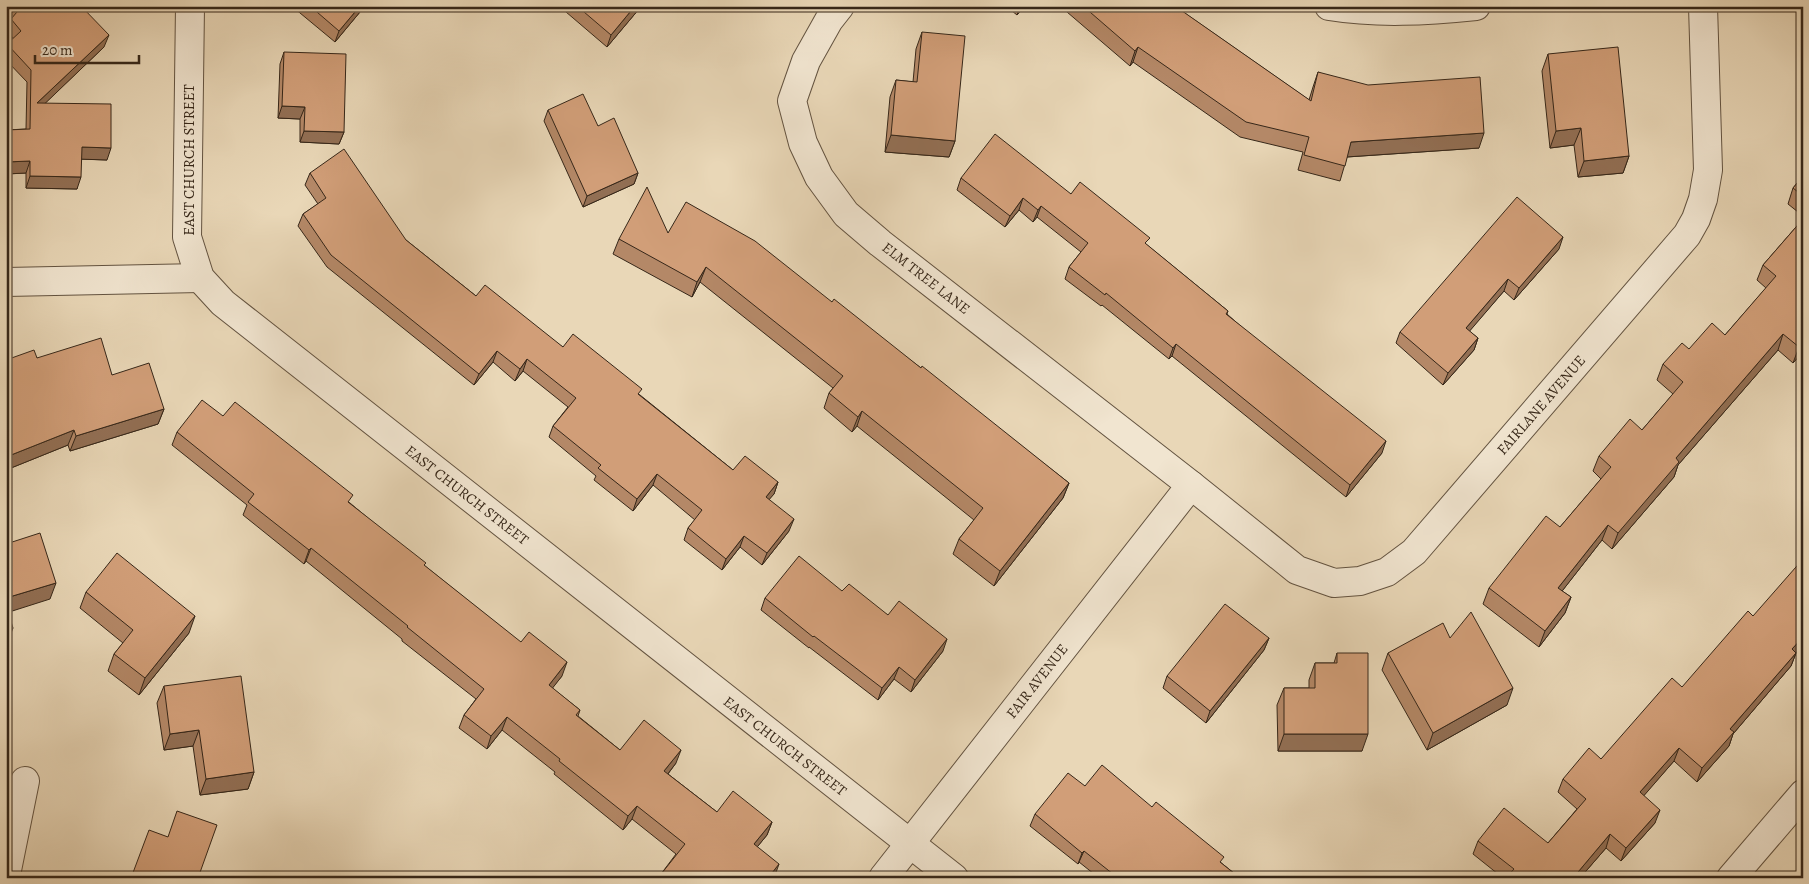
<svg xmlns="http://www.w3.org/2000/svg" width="1809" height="884" font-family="Alegreya,serif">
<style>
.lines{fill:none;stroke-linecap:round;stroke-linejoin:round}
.minor-casing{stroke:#635340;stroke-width:30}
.minor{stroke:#f1e5d0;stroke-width:28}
.wall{fill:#b48867;stroke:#362719}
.shaded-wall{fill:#926f54;stroke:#362719}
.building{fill:#d19e78;stroke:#362719}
.labels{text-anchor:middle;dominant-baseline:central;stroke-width:4;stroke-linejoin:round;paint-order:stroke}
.street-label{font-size:15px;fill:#362719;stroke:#f1e5d0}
</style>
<rect width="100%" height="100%" fill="#e9d7b7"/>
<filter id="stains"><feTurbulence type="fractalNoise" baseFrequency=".004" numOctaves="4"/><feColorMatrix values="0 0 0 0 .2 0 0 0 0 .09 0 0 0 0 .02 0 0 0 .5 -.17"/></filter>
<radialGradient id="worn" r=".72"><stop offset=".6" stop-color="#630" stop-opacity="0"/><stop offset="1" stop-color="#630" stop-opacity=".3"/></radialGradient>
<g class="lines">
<g class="minor-casing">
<g id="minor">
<polyline points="190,6 187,237 200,278 223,303 954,878"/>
<polyline points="840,6 829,20 806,61 792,101 803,143 819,177 846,214 880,243 1191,485 1297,570 1334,583 1360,581 1387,572 1414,552 1687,235 1696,219 1703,199 1708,170 1703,6"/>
<path d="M1329,6C1378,14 1427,11 1476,6"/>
<polyline points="6,282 200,278"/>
<polyline points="6,875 25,781"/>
<polyline points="883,878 1191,485"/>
<polyline points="1731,878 1803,794"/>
</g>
</g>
<use href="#minor" class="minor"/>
</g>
<g class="wall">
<polygon points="6,6 59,6 104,47 45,103 107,160 81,159 77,189 26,188 26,173 6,174 6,130 26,129 27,82 6,60 6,47 7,44 13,38 6,30 10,21 6,19"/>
<polygon points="295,6 365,6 335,42 294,8"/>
<polygon points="559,6 640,6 639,9 607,47"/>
<polygon points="1006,6 1025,6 1017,15"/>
<polygon points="1060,6 1176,6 1176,7 1309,100 1313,87 1318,72 1479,148 1347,157 1340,181 1298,170 1303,152 1240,137 1133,62 1130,66"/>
<polygon points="922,32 955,141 949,157 885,152 890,97 896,80 913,82 916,49"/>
<polygon points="284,52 344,132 339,144 300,142 300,119 278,118 280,64"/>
<polygon points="1548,54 1629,156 1623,173 1578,177 1574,145 1550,148 1542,71"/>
<polygon points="548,110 598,126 638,173 634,184 583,207 544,121"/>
<polygon points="310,173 406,240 476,296 563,347 640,395 733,470 778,482 774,494 769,499 789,531 762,565 740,547 722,570 684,540 688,528 695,520 653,485 633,511 594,480 596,476 549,437 553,426 568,407 523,371 515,381 493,362 474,385 327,267 298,226 303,214 318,204 305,185"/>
<polygon points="1803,176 1803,216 1788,204 1793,188"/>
<polygon points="961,178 1071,194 1147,245 1228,311 1227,314 1382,453 1346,497 1172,356 1169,359 1102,305 1101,306 1065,279 1069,267 1081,252 1037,217 1033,222 1019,210 1005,227 957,190"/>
<polygon points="1803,219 1803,352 1793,363 1778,350 1678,465 1674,477 1612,549 1602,540 1562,591 1571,597 1565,613 1539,647 1483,604 1489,588 1560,527 1601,479 1593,471 1599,456 1642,430 1673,394 1657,380 1663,364 1689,349 1725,335 1766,288 1757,280 1763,265"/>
<polygon points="668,233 832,302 921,368 1069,483 1063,498 994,586 953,554 959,539 974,520 857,426 852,432 824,408 829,393 833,388 700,282 692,297 613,254 619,239"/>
<polygon points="1559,249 1514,300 1504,291 1469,331 1478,338 1474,350 1443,385 1396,343 1400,332"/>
<polygon points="37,358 112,375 164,409 158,424 70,451 68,445 6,470 6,360"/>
<polygon points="223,416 350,503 425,566 562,676 552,688 580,710 578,716 620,750 676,763 668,774 717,812 772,822 767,835 757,847 774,878 658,878 676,854 632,819 623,830 554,774 555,772 502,730 487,749 459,728 464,715 476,699 402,641 402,639 306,561 304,564 243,515 247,505 172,445 177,432"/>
<polygon points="842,591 888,615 943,651 911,692 894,679 878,700 809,647 809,648 761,610 765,598"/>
<polygon points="86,592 189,633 139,695 108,671 114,654 123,643 80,608"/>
<polygon points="1269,638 1264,650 1206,723 1163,688 1167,676"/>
<polygon points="1450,638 1507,705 1427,750 1382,670 1388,653"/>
<polygon points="1337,653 1362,751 1278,751 1277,705 1284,688 1309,688 1309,680 1315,663 1334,663"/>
<polygon points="1796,653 1791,666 1733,734 1729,746 1697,782 1674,761 1643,796 1655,823 1621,861 1606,848 1580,878 1503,878 1473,854 1478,841 1548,843 1577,809 1558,792 1563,779 1601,759 1682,687"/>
<polygon points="164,686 254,772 248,789 200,795 193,746 164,750 157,703"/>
<polygon points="1085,786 1152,807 1240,878 1099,878 1079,862 1078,864 1030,826 1035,814"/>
</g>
<g class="shaded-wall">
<polygon points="360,6 365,6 335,42 339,31"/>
<polygon points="635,6 640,6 639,9 607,47 611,35"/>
<polygon points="1020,6 1025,6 1017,15"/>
<polygon points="109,35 104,47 33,115 37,103"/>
<polygon points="1138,47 1133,62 1130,66 1135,51"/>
<polygon points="282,106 305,107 300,119 278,118"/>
<polygon points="1581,128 1574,145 1550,148 1556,131"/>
<polygon points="304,131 344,132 339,144 300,142"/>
<polygon points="1484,133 1479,148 1346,157 1351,142"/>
<polygon points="891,135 955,141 949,157 885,152"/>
<polygon points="82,147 111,148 107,160 77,159"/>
<polygon points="1629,156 1623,173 1578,177 1584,161"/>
<polygon points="30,161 26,173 6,174 6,162"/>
<polygon points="638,173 634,184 583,207 587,196"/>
<polygon points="30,176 81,177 77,189 26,188"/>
<polygon points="1023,198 1019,210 1005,227 1010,216"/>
<polygon points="1041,206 1037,217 1033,222 1038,210"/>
<polygon points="1563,237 1559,249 1514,300 1519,288"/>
<polygon points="706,267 700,282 692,297 697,282"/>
<polygon points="1508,279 1504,291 1462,340 1466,328"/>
<polygon points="1783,334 1778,350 1678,465 1674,477 1612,549 1618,533 1676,458"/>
<polygon points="1478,338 1474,350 1443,385 1448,373"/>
<polygon points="1803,343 1803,352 1793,363 1799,347"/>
<polygon points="1176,344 1172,356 1169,359 1173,348"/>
<polygon points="497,351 493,362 474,385 479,374"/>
<polygon points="527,359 523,371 515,381 520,369"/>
<polygon points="164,409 158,424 70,451 76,436"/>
<polygon points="862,411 857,426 852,432 858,417"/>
<polygon points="74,430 68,445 6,470 6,457"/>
<polygon points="1386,441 1382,453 1346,497 1350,485"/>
<polygon points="657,474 653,485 633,511 637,499"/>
<polygon points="778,482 774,494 762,508 766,497"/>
<polygon points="1069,483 1063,498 994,586 1000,571"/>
<polygon points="794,519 789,531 762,565 767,553"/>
<polygon points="1608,525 1602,540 1552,604 1558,588"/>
<polygon points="744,536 740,547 722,570 726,559"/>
<polygon points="311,548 306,561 304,564 309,550"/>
<polygon points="56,583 50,599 6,613 6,598"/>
<polygon points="1571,597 1565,613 1539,647 1545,631"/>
<polygon points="195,616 189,633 139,695 145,678"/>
<polygon points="13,628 7,644 6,645 6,630"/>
<polygon points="1803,637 1803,645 1787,663 1792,649"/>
<polygon points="1269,638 1264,650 1206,723 1210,711"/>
<polygon points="947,639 943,651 911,692 915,680"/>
<polygon points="1796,653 1791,666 1733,734 1729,746 1697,782 1702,768 1730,729"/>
<polygon points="567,662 562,676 544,699 549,685"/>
<polygon points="899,667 894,679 878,700 882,688"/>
<polygon points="1513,688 1507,705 1427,750 1433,733"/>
<polygon points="507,717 502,730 487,749 491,736"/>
<polygon points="199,730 193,746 164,750 170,734"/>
<polygon points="1284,734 1368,734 1362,751 1278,751"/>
<polygon points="1679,748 1674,761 1635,806 1640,792"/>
<polygon points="681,750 676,763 660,784 664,771"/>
<polygon points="254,772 248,789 200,795 206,779"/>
<polygon points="637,806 632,819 623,830 628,816"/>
<polygon points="1660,810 1655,823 1621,861 1626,848"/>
<polygon points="772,822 767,835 749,857 754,844"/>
<polygon points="1610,834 1606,848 1580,878 1573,878"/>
<polygon points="1084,851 1079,862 1078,864 1082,853"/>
<polygon points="779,864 774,878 768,878"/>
</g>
<g class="building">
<polygon points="10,6 59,6 61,9 64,6 81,6 109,35 37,103 111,104 111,148 82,147 81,177 30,176 30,161 6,162 6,130 30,129 31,70 7,44 21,31 11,19 17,12"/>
<polygon points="310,6 360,6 339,31"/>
<polygon points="577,6 635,6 611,35"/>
<polygon points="1083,6 1175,6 1311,101 1318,72 1368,85 1480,77 1484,133 1351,142 1345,166 1304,155 1309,137 1246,122 1138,47 1135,51"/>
<polygon points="922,32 965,36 955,141 891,135 896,80 917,82"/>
<polygon points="1618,47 1629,156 1584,161 1581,128 1556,131 1548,54"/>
<polygon points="284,52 346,54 344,132 304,131 305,107 282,106"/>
<polygon points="583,94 598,126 614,118 638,173 587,196 548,110"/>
<polygon points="995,134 1071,194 1080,182 1150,238 1145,243 1228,311 1226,314 1386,441 1350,485 1176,344 1173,348 1106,293 1105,295 1069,267 1088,243 1041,206 1038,210 1023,198 1010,216 961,178"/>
<polygon points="344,149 406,240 476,296 485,285 563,347 573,334 642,389 638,394 733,470 745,456 778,482 766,497 794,519 767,553 744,536 726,559 688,528 702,510 657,474 637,499 598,468 601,465 553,426 576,398 527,359 520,369 497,351 479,374 331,255 303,214 326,198 310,173"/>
<polygon points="1803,176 1803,196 1793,188"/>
<polygon points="647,187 668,233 686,202 755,241 832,302 834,299 921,368 922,366 1069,483 1000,571 959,539 983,508 862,411 858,417 829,393 843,376 706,267 697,282 619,239"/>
<polygon points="1517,197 1563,237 1519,288 1508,279 1466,328 1478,338 1448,373 1400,332"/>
<polygon points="1803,219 1803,343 1799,347 1783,334 1676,458 1679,462 1618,533 1608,525 1558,588 1571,597 1545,631 1489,588 1546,516 1560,527 1611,467 1599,456 1630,419 1642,430 1683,382 1663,364 1682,343 1689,349 1712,323 1725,335 1776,276 1763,265"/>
<polygon points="101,338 112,375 149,363 164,409 76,436 74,430 6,457 6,360 34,350 37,358"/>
<polygon points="202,400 223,416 235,402 353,495 348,502 426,563 424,565 521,642 529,632 567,662 549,685 580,710 576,715 620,750 644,720 681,750 664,771 717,812 733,791 772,822 754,844 779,864 768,878 658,878 685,844 637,806 628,816 559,761 560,759 507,717 491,736 464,715 484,689 407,627 408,626 311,548 309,550 248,502 254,494 177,432"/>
<polygon points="40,533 56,583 6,598 6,544"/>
<polygon points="117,553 195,616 145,678 114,654 133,630 86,592"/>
<polygon points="799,556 842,591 849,584 888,615 899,601 947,639 915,680 899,667 882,688 814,636 813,637 765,598"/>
<polygon points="1803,559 1803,637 1792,649 1796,653 1730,729 1734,732 1702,768 1679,748 1640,792 1660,810 1626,848 1610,834 1573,878 1506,878 1514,869 1478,841 1504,808 1548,843 1586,799 1563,779 1589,748 1601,759 1672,678 1682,687 1748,611 1753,616"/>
<polygon points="1225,604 1269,638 1210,711 1167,676"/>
<polygon points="6,605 13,628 6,630"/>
<polygon points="1471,612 1513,688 1433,733 1388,653 1443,623 1450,638"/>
<polygon points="1337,653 1368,653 1368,734 1284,734 1284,688 1315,688 1315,663 1337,663"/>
<polygon points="241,676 254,772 206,779 199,730 170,734 164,686"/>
<polygon points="1102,765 1152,807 1156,802 1224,857 1220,862 1240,878 1169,878 1163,873 1159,878 1118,878 1084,851 1082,853 1035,814 1068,773 1085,786"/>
<polygon points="177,811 217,825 198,878 131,878 149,830 168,837"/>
</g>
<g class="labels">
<g class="street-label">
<text transform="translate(189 160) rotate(-90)">EAST CHURCH STREET</text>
<text transform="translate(926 278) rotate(38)">ELM TREE LANE</text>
<text transform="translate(1541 405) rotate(-49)">FAIRLANE AVENUE</text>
<text transform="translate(467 495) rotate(38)">EAST CHURCH STREET</text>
<text transform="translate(1037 681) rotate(-52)">FAIR AVENUE</text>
<text transform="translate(785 746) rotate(38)">EAST CHURCH STREET</text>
</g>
</g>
<rect width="1809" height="884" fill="none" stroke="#e9d7b7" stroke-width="25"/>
<rect x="8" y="8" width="1794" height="869" fill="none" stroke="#362719" stroke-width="2.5"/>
<rect x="12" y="12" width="1784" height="859" fill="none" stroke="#362719"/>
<path d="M35 55v8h104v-8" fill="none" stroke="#362719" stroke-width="2.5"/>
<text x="42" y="55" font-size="15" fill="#362719" stroke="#f1e5d0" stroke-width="4" paint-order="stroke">20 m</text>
<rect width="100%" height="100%" filter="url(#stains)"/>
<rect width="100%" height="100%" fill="url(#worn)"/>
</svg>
